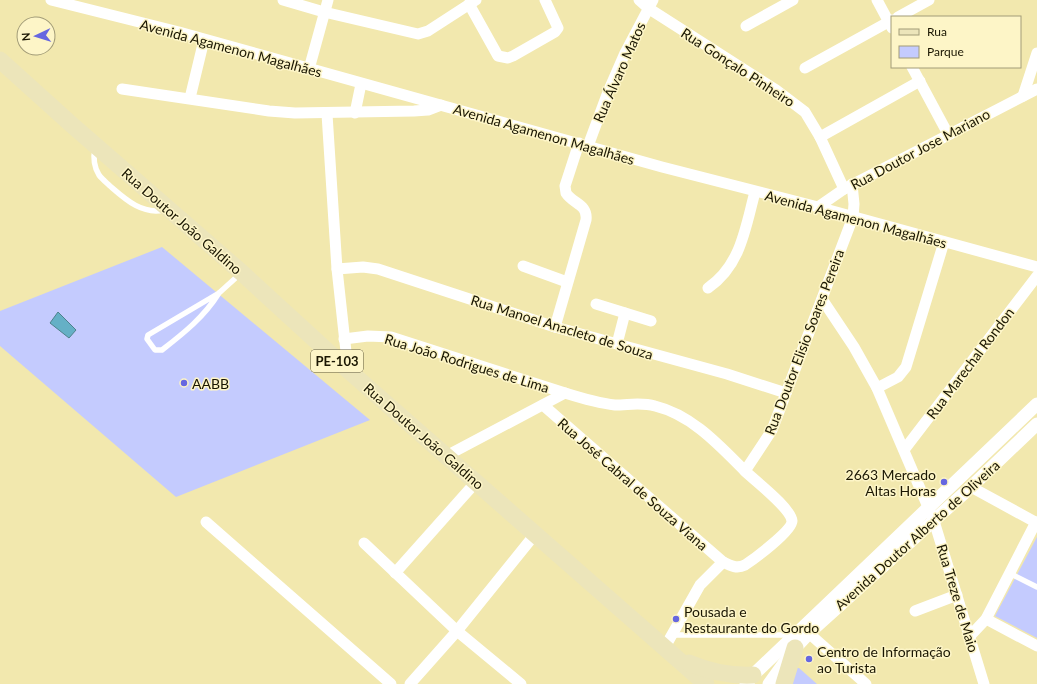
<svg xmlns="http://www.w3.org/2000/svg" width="1037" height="684" font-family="Lato,sans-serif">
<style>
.green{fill:#c4cbfe}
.water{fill:#65b0c6;stroke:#4e828b}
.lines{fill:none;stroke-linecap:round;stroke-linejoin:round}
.service{stroke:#fff;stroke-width:5.5}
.minor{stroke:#fff;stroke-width:11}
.tertiary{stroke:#fff;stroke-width:13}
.primary{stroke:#ece5ba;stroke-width:17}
.poi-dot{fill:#6667e0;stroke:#fdf5c7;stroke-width:1.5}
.labels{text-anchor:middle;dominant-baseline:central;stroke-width:3;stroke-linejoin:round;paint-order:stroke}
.shield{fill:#fdf5c7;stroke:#5e593d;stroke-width:1}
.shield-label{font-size:13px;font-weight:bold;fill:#1a1602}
.street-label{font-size:14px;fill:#1a1602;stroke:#fdf5c7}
.poi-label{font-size:14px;fill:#1a1602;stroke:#fdf5c7;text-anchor:start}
</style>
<rect width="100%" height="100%" fill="#f2e8ae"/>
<g class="green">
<polygon points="162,247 370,420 176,497 0,346 0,311"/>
<polygon points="1037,537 1037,638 995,616"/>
<polygon points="793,668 799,668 817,684 788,684"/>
</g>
<polygon class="water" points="58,312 76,330 69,338 50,323"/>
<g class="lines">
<g class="service">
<path d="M95,148C93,158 94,167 99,175C102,179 107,183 110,186C125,199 142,215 164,210"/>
<path d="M219,293C204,317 184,333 162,350H155L147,339L148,335L219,293L240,274"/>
<polyline points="1009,573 1037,587"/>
<polyline points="672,635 792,635"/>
</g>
<g class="minor">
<polyline points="51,0 179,32 662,167 818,207 1037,267"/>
<polyline points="283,0 324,12 418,34 428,31 476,0"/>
<polyline points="639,0 648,8 776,90 805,112 820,137 844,189"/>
<polyline points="877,0 892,28"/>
<polyline points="469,4 498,56 508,58 513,56 555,32 558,28 545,0"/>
<polyline points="898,17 929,0"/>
<polyline points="746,26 793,0"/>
<polyline points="912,67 948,134"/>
<polyline points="805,68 892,20"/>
<polyline points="309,69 328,0"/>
<polyline points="122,89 269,111 295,113 414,111 428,110 441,105"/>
<polyline points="1023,96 1037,53"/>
<polyline points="190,98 204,40"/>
<polyline points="355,113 361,84"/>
<polyline points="327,114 337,269 348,370"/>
<polyline points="820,137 920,81"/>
<polyline points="588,146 608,92 625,53 653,0"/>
<polyline points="818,207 844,189 1037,89"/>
<polyline points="523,266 567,282"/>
<polyline points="337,269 363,267 378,269 555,327 727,374 786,393"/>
<path d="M708,288C741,265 745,229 755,192"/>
<polyline points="822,299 854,347 877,388 934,521 984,684"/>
<polyline points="596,304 651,321"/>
<path d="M555,327L586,220C588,204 573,204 566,193L565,186L579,143"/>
<polyline points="344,339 368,336 391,337 565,393"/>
<polyline points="617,344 625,313"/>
<polyline points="877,388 898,377 906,367 944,242"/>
<polyline points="543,405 723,562"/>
<polyline points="904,450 1037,276"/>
<path d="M446,456L565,393C581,398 598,403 615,405C629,405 641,402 655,406C692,415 719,445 745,471"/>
<polyline points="971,487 1037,523"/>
<polyline points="206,522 391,684"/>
<polyline points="364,543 457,631 521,684"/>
<polyline points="395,573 476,482"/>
<polyline points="915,611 957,595"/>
<polyline points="986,619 1037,646"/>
<polyline points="803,628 866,684"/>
<polyline points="970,636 986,619 1036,522"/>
<path d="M665,647L700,585L723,562C731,566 737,569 745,565C754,559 792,531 792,521C791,508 755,481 745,471L772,430L853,217L854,204L852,184"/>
<polyline points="410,684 457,631 536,533"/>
</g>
<g class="tertiary">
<polyline points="746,684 753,675 1037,404"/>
<polyline points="769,684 795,648 809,633 971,487 1037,424"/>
</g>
<g class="primary">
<polyline points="0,60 72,125 241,272 348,370 706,684"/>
<path d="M689,663C710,672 729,676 753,675"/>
<polyline points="784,684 795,648"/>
</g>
</g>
<g class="poi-dot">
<circle cx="184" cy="383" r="4"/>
<circle cx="944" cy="482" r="4"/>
<circle cx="676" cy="619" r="4"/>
<circle cx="809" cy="659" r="4"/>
</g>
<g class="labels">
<rect class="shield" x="311" y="350" width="52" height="22" rx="3"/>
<g class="shield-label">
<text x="337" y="361">PE-103</text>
</g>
<g class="street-label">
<text transform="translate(231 48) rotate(15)">Avenida Agamenon Magalhães</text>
<text transform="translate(738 67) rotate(33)">Rua Gonçalo Pinheiro</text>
<text transform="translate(619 72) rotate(-66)">Rua Álvaro Matos</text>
<text transform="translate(544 134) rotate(16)">Avenida Agamenon Magalhães</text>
<text transform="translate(920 149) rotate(-28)">Rua Doutor Jose Mariano</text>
<text transform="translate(856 219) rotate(15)">Avenida Agamenon Magalhães</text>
<text transform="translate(182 221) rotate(41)">Rua Doutor João Galdino</text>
<text transform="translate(562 327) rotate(17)">Rua Manoel Anacleto de Souza</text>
<text transform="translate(804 342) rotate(-69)">Rua Doutor Elisio Soares Pereira</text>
<text transform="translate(467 363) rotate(17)">Rua João Rodrigues de Lima</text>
<text transform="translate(970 363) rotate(-53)">Rua Marechal Rondon</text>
<text transform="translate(424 436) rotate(41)">Rua Doutor João Galdino</text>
<text transform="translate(633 484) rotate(41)">Rua José Cabral de Souza Viana</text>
<text transform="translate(917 535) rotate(-42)">Avenida Doutor Alberto de Oliveira</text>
<text transform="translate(958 598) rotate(73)">Rua Treze de Maio</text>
</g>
<g class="poi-label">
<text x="192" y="383">AABB</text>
<text x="936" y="474" text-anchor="end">2663 Mercado<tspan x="936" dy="16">Altas Horas</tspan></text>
<text x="684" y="611">Pousada e<tspan x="684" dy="16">Restaurante do Gordo</tspan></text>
<text x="817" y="651">Centro de Informação<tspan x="817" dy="16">ao Turista</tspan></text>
</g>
</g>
<rect x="891" y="16" width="130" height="52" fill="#fdf5c7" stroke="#a29c78"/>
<rect x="899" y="29" width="20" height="6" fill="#ece5ba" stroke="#a29c78"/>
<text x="927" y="36" font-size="12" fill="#1a1602">Rua</text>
<rect x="899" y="46" width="20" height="12" fill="#c4cbfe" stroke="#a29c78"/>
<text x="927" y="56" font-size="12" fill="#1a1602">Parque</text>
<g transform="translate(36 36) rotate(266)"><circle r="19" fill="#fdf5c7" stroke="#a29c78"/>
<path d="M0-3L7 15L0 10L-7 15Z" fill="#6667e0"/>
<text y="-6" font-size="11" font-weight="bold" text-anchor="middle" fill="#1a1602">N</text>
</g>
</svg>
